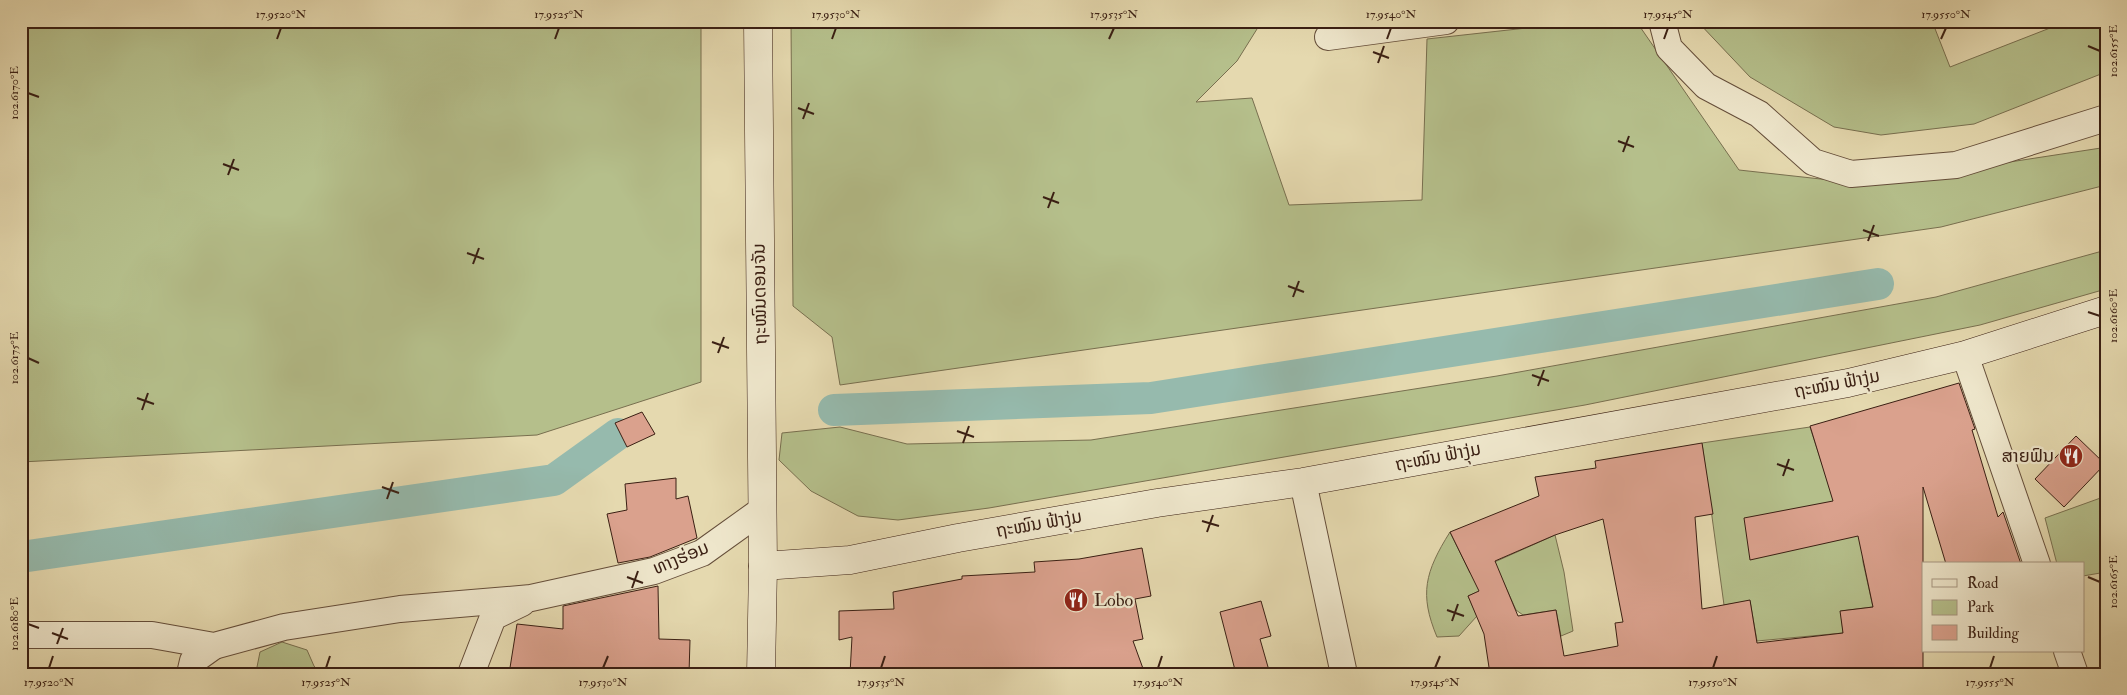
<svg xmlns="http://www.w3.org/2000/svg" width="2127" height="695" font-family="'IM FELL Double Pica','Noto Sans Lao',serif">
<style>
.green{fill:#b5bf8b;stroke:#786f4f}
.lines{fill:none;stroke-linecap:round;stroke-linejoin:round}
.canal{stroke:#96baad;stroke-width:32}
.building{fill:#daa18d;stroke:#3a1f13;fill-rule:evenodd}
.street-casing{stroke:#654e3a;stroke-width:28}
.secondary-casing{stroke:#3a1f13;stroke-width:29}
.street{stroke:#eee6cb;stroke-width:26}
.secondary{stroke:#eee6cb;stroke-width:28}
.ticks{fill:none;stroke:#3a1f13;stroke-width:2}
.labels{text-anchor:middle;dominant-baseline:central;stroke-width:4.5;stroke-linejoin:round;paint-order:stroke}
.street-label{font-size:18px;fill:#3a1f13;stroke:#eee6cb}
.poi-label{font-size:18px;fill:#3a1f13;stroke:#eee6cb;text-anchor:end}
.neatline{fill:none;stroke:#3a1f13;stroke-width:2}
.ticks-label{font-size:12px;text-anchor:middle;fill:#3a1f13}
</style>
<rect width="100%" height="100%" fill="#e5d9af"/>
<filter id="stains"><feTurbulence type="fractalNoise" baseFrequency=".004" numOctaves="4"/><feColorMatrix values="0 0 0 0 .2 0 0 0 0 .09 0 0 0 0 .02 0 0 0 .5 -.17"/></filter>
<radialGradient id="worn" r=".72"><stop offset=".6" stop-color="#630" stop-opacity="0"/><stop offset="1" stop-color="#630" stop-opacity=".3"/></radialGradient>
<g class="green">
<polygon points="22,21 701,21 701,382 537,435 21,462"/>
<polygon points="791,21 1262,21 1237,61 1196,102 1252,98 1289,205 1422,200 1427,39 1590,21 1636,21 1739,170 1866,184 2101,148 2106,159 2106,185 1941,227 840,385 832,337 793,306"/>
<polygon points="1697,21 1932,21 1950,67 2068,21 2106,21 2106,72 1974,124 1881,135 1834,127 1750,77"/>
<polygon points="2106,250 2106,289 1980,325 1585,405 989,508 898,520 858,516 811,491 779,460 782,433 840,427 907,444 1091,440 1497,376 1936,297"/>
<polygon points="1810,427 1822,464 1863,545 1863,562 1873,607 1841,611 1843,633 1757,641 1750,601 1724,605 1702,443"/>
<polygon points="2106,496 2106,572 2083,576 2083,564 2057,564 2045,518"/>
<path d="M1450,532L1470,573L1555,535L1564,572L1573,631L1561,636L1556,610L1523,615L1516,610L1503,581L1468,596L1477,616L1459,636L1437,637C1419,594 1425,572 1450,532Z"/>
<polygon points="282,642 307,650 314,666 321,674 256,672 260,652"/>
</g>
<g class="lines">
<g class="canal">
<polyline points="834,410 1151,398 1878,284"/>
<polyline points="21,557 554,480 618,434"/>
</g>
</g>
<g class="building">
<path d="M1959,383L1975,429L1972,430L1998,517L2003,512L2021,564H1946L1923,487V674H1490L1484,634L1468,596L1479,591L1450,532L1539,496L1535,477L1596,468L1595,461L1702,443L1713,514L1695,517L1702,609L1750,600L1757,643L1843,633L1840,611L1873,607L1858,536L1750,560L1744,518L1833,501L1810,426ZM1603,519L1623,622L1615,623L1618,646L1564,656L1556,610L1518,616L1495,561L1555,535Z"/>
<polygon points="642,412 655,434 627,447 615,423"/>
<polygon points="2076,436 2105,464 2064,507 2035,479"/>
<polygon points="676,478 676,499 688,496 697,538 650,557 618,563 607,514 627,510 625,484"/>
<polygon points="1142,548 1151,596 1135,599 1143,639 1133,641 1145,674 850,674 852,637 839,640 839,611 894,609 893,592 962,579 962,576 1035,572 1034,562 1079,559"/>
<polygon points="658,586 659,639 690,640 689,674 509,674 517,624 563,629 563,606"/>
<polygon points="1261,601 1271,636 1260,639 1270,674 1236,674 1220,612"/>
</g>
<g class="lines">
<g class="street-casing">
<g id="street">
<polyline points="1662,21 1669,48 1706,86 1759,114 1813,162 1851,174 1956,165 2106,118"/>
<polyline points="1328,37 1446,21"/>
<polyline points="1965,355 2037,564"/>
<polyline points="1303,482 1344,674"/>
<polyline points="21,635 152,635 214,646 284,627 400,609 531,598 654,571 702,553 762,510"/>
<polyline points="2067,651 2075,674"/>
<polyline points="190,674 193,661 214,646"/>
<polyline points="471,674 493,617 522,603"/>
</g>
</g>
<g class="secondary-casing">
<g id="secondary">
<polyline points="758,21 763,566 761,674"/>
<polyline points="763,566 850,560 958,538 1157,503 1303,482 1848,383 1965,355 2106,310"/>
</g>
</g>
<use href="#street" class="street"/>
<use href="#secondary" class="secondary"/>
</g>
<path class="ticks" d="M277,39L281,28M555,39L559,28M832,39L836,28M1109,39L1114,28M1387,39L1391,28M1664,39L1668,28M1941,39L1946,28M2088,46L2100,51M1373,52L1389,58M1378,63L1384,46M28,93L39,97M798,108L814,114M803,119L809,103M1618,141L1634,147M1623,152L1629,136M223,164L239,170M228,175L234,159M1043,197L1059,203M1048,208L1054,192M1863,230L1879,236M1868,241L1874,225M467,253L484,259M473,264L479,248M1288,286L1304,292M1293,297L1299,281M2088,312L2100,316M712,342L729,348M718,353L724,337M28,358L39,363M1532,375L1549,381M1538,386L1544,370M137,398L154,404M142,410L148,393M957,431L974,437M963,443L969,426M1777,464L1794,470M1783,476L1789,459M382,487L399,493M387,499L393,482M1202,521L1219,526M1207,532L1213,515M627,577L643,583M2088,577L2100,582M632,588L638,571M1447,610L1464,616M1452,621L1458,604M28,624L39,628M52,633L68,639M57,644L63,628M49,668L53,656M326,668L330,656M603,668L608,656M881,668L885,656M1158,668L1162,656M1435,668L1440,656M1713,668L1717,656M1990,668L1994,656"/>
<defs>
<g id="restaurant-disc" transform="scale(1.25)"><circle r="9.5" fill="#8f2418" stroke="#eee6cb"/><path d="M-5-6h1v4h1v-4h1v4h1v-4h1v5L-1.5 .5V6h-2V.5L-5-1ZM5-6V6H3V1.5H1.5Q1.5-4 5-6Z" fill="#fff"/></g>
</defs>
<g fill-rule="evenodd">
<use href="#restaurant-disc" x="2071" y="456"/>
<use href="#restaurant-disc" x="1076" y="600"/>
</g>
<g class="labels">
<g class="street-label">
<text transform="translate(760 294) rotate(-91)">ຖະໝົນດອນຈັນ</text>
<text transform="translate(1837 384) rotate(-11)">ຖະໝົນ ຟ້າງຸ່ມ</text>
<text transform="translate(1438 457) rotate(-11)">ຖະໝົນ ຟ້າງຸ່ມ</text>
<text transform="translate(1039 524) rotate(-10)">ຖະໝົນ ຟ້າງຸ່ມ</text>
<text transform="translate(681 558) rotate(-23)">ທາງຮ່ອມ</text>
</g>
<g class="poi-label">
<text x="2054" y="456">ສາຍຟົນ</text>
<text x="1094" y="600" text-anchor="start">Lobo</text>
</g>
</g>
<rect width="2127" height="695" fill="none" stroke="#e5d9af" stroke-width="55"/>
<rect x="1922" y="562" width="162" height="90" fill="#eee6cb" stroke="#a69681"/>
<rect x="1932" y="579" width="25" height="8" fill="#eee6cb" stroke="#a69681"/>
<text x="1967" y="588" font-size="15" fill="#3a1f13">Road</text>
<rect x="1932" y="600" width="25" height="15" fill="#b5bf8b" stroke="#a69681"/>
<text x="1967" y="612" font-size="15" fill="#3a1f13">Park</text>
<rect x="1932" y="625" width="25" height="15" fill="#daa18d" stroke="#a69681"/>
<text x="1967" y="638" font-size="15" fill="#3a1f13">Building</text>
<rect x="28" y="28" width="2072" height="640" class="neatline"/>
<g class="ticks-label">
<text x="281" y="18">17.9520°N</text>
<text x="559" y="18">17.9525°N</text>
<text x="836" y="18">17.9530°N</text>
<text x="1114" y="18">17.9535°N</text>
<text x="1391" y="18">17.9540°N</text>
<text x="1668" y="18">17.9545°N</text>
<text x="1946" y="18">17.9550°N</text>
<text transform="translate(2113 51) rotate(-90)" y="4">102.6155°E</text>
<text transform="translate(14 93) rotate(-90)" y="4">102.6170°E</text>
<text transform="translate(2113 316) rotate(-90)" y="4">102.6160°E</text>
<text transform="translate(14 358) rotate(-90)" y="4">102.6175°E</text>
<text transform="translate(2113 582) rotate(-90)" y="4">102.6165°E</text>
<text transform="translate(14 624) rotate(-90)" y="4">102.6180°E</text>
<text x="49" y="686">17.9520°N</text>
<text x="326" y="686">17.9525°N</text>
<text x="603" y="686">17.9530°N</text>
<text x="881" y="686">17.9535°N</text>
<text x="1158" y="686">17.9540°N</text>
<text x="1435" y="686">17.9545°N</text>
<text x="1713" y="686">17.9550°N</text>
<text x="1990" y="686">17.9555°N</text>
</g>
<rect width="100%" height="100%" filter="url(#stains)"/>
<rect width="100%" height="100%" fill="url(#worn)"/>
</svg>
